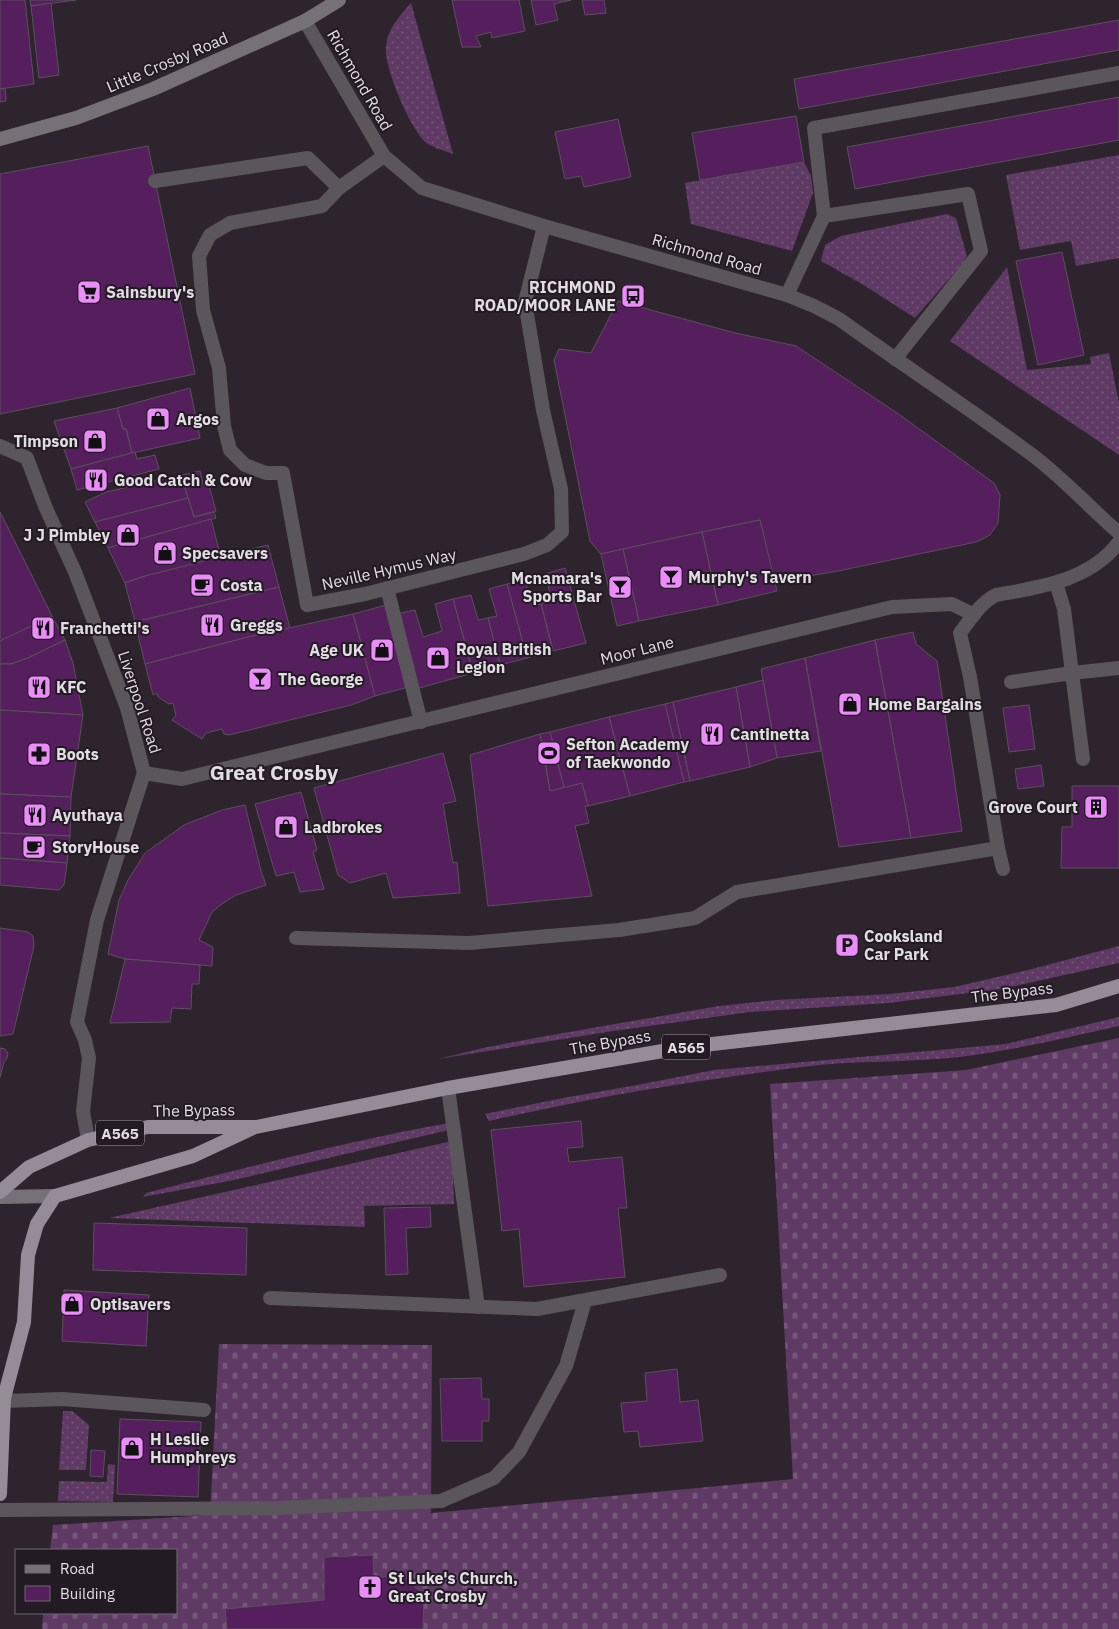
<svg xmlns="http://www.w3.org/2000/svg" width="1119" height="1629" font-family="'IBM Plex Sans',sans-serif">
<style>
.grass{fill:url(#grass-dots)}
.cemetery{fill:url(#cemetery-stones)}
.building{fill:#551e5d;stroke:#5b515c}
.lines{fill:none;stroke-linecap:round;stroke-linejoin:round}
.service{stroke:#5a565b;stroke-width:14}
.pedestrian{stroke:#5a565b;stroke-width:14}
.minor{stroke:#5a565b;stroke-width:14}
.secondary{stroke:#767077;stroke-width:14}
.trunk{stroke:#968c97;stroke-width:14}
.labels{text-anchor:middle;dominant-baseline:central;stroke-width:4;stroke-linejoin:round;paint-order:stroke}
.shield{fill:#231b24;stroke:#a9a3aa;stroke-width:1}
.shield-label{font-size:15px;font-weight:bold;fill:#e2dde3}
.street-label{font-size:16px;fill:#e2dde3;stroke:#231b24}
.poi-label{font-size:16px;font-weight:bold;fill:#e2dde3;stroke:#231b24;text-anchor:start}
.district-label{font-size:21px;font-weight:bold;fill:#e2dde3;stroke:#231b24}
</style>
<defs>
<pattern id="grass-dots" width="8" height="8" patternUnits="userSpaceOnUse" patternTransform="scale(1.25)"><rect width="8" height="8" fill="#5f3a64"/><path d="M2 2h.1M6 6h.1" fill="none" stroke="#76567a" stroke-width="1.8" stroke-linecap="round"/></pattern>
<pattern id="cemetery-stones" width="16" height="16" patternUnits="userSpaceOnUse" patternTransform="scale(1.25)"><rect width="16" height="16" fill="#5f3a64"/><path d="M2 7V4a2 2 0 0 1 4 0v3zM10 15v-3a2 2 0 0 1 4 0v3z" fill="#76567a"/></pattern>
</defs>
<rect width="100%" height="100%" fill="#2d242e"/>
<g class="grass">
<path d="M411,3L453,154C445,151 435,148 428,144C412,134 385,69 386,50C386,30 399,17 411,3Z"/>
<polygon points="1119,155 1119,258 1076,266 1071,241 1020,250 1006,175"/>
<polygon points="804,162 811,176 813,193 792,251 691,224 685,183"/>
<polygon points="947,214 956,218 967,256 963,263 915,318 862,284 821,261 825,245 841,236"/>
<polygon points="1007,267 1027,370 1091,364 1090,357 1109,353 1119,403 1119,455 950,341"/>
<polygon points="1119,946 1119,963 1001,989 888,1003 750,1012 613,1031 438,1059 483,1048 546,1036 719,1006 775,1000 890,994 954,987 1028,970"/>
<path d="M1119,1017V1026C1066,1038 1014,1050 960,1057C907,1063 854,1060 802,1067C697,1080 592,1097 489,1121L485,1114L563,1098L637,1085L714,1070L1006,1044Z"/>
<path d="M449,1123V1130L234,1180L143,1197L146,1193C246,1168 347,1141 449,1123Z"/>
<polygon points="452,1141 454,1204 364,1206 365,1227 109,1218"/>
<polygon points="63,1411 72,1411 89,1425 86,1470 59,1470"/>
<polygon points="108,1464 115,1465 113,1502 58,1501 59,1481 107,1482"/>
</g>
<polygon class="cemetery" points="1119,1038 1119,1629 42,1629 43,1613 176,1613 176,1550 50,1550 53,1525 210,1515 219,1344 432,1345 431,1513 793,1479 770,1084 966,1070"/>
<g class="building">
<polygon points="0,0 25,0 34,84 0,89"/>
<polygon points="30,0 76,0 31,6"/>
<polygon points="452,0 519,0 525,31 492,38 491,32 476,36 481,47 462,47"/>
<polygon points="531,0 571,0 554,4 558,20 536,25"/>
<polygon points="582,0 604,0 606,13 585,15"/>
<polygon points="51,3 59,75 39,78 31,6"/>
<polygon points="1119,20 1119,50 799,109 794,79"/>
<polygon points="5,88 6,101 0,102 0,89"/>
<polygon points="1119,97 1119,140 855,189 847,147"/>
<polygon points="796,116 804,162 700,180 692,133"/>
<polygon points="618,119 631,177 584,187 581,176 565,179 555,132"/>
<polygon points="148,146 195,374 0,414 0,174"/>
<polygon points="1062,252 1084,355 1038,365 1016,261"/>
<polygon points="618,301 735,333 796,346 897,413 994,483 1000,495 998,523 990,535 976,542 838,571 774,582 760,520 601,554 590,541 554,360 559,349 591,353"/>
<polygon points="190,388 200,438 132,453 126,429 123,429 117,408"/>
<polygon points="117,408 123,429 126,429 132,453 71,469 54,421"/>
<polygon points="135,452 137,459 155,455 159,469 77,490 71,469"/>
<polygon points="200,471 203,483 185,488 188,498 95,522 85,502 106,492"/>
<polygon points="208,482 216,511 194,517 185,488"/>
<polygon points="188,498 194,517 214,512 216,518 108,548 95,522"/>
<polygon points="0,512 52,616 2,641 0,636"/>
<polygon points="211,519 221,558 145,576 125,583 108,548"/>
<polygon points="760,520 777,591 718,605 702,532"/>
<polygon points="702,532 718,605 639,621 623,549"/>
<polygon points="268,545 279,587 135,622 125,583 145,576"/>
<polygon points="623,549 639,621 617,626 601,554"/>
<polygon points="565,568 586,643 553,651 541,604 552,601 545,574"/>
<polygon points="525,579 532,606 541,604 553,651 527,658 507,584"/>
<polygon points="507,584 527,658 500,665 488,618 497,616 489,589"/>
<polygon points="279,587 290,628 248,637 145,664 135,622"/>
<polygon points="471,595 478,620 488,618 500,665 473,673 453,599"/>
<polygon points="453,599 473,673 416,689 396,614 415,610 423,637 442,631 435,604"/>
<polygon points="390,604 412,686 375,696 353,614"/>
<polygon points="353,614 375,696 351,705 229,735 224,734 222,729 206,733 202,739 172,720 176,715 173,703 169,704 158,697 157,693 153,695 145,664 248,637"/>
<polygon points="52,616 65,640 28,658 11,664 0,664 0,641"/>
<polygon points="913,632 916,644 937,661 962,831 911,838 875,640"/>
<polygon points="65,640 73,663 83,715 0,710 0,664 11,664 28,658"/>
<polygon points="875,640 911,838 839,847 805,658"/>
<polygon points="805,658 821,751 777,758 761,669"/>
<polygon points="763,680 777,758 750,767 736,687"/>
<polygon points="736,687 750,767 690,781 673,702"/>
<polygon points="673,702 690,781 684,782 665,704"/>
<polygon points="665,704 684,782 630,796 609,717"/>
<polygon points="1029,705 1035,749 1009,752 1003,708"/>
<polygon points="0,710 83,715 71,797 0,794"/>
<polygon points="609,717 630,796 588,806 582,783 564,788 550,732"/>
<polygon points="550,732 564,788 550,791 540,734"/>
<polygon points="540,734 550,791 582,783 588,806 585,806 589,823 575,826 592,896 488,906 470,755"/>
<polygon points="443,753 456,801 443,804 453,863 457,862 460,893 393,898 386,873 350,883 338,875 314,788"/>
<polygon points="1041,765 1044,786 1018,789 1015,769"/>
<polygon points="1072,786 1119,786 1119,868 1061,868 1062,827 1072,827"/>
<polygon points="301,792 317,850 313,852 324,889 300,892 294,872 276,876 255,804"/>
<polygon points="0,794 71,797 70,836 0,833"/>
<polygon points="245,805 261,871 266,885 236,895 223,903 212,912 199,940 213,947 212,966 125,959 108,954 119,900 128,880 145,853 184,825 222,810"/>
<polygon points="0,833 70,836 67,863 0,858"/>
<polygon points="0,858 67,863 64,885 59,890 0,885"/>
<polygon points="0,928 28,932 33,936 34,946 13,1034 0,1036"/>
<polygon points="125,959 200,965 199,984 192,984 191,1009 172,1008 170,1022 110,1023"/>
<polygon points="0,1048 5,1049 8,1053 7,1058 4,1062 0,1077"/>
<polygon points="581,1121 583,1147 567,1148 569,1162 622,1157 627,1208 618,1208 625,1277 524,1287 519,1229 502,1231 491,1130"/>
<polygon points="430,1207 431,1227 406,1228 408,1274 386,1275 384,1208"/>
<polygon points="94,1223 247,1228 246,1275 93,1270"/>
<polygon points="64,1290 149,1295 146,1346 62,1341"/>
<polygon points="677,1369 680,1402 698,1400 703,1441 640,1447 638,1431 624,1432 621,1403 647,1401 645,1373"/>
<polygon points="481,1378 482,1399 489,1399 489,1421 482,1421 482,1441 442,1441 440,1379"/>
<polygon points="120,1419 201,1422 198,1497 117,1494"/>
<polygon points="91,1450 105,1451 103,1477 90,1476"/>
<polygon points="373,1555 374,1579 400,1573 424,1595 423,1629 227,1629 225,1609 324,1600 324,1557"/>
</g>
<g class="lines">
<g class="service">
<polyline points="155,181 308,158 339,188"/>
<polyline points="824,216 814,128 1119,73"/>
<polyline points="787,295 824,216 968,194 981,251 895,359"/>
<polyline points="1056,583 1064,609 1072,673 1119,668"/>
<polyline points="387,588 421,722"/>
<polyline points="1011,682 1072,673 1083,759"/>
<polyline points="296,938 469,943 619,930 695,918 737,892 998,848 1003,869"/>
<polyline points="448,1088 478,1307"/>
<polyline points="270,1298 537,1309 720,1275"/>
<polyline points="4,1401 62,1399 204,1410"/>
<polyline points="0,1510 275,1508 441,1501 494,1478 519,1452 566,1366 585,1301"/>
</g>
<g class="pedestrian">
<polyline points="0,446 27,458 45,506 75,572 127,708 144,773 97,920 77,1022 85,1040 89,1058 83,1111 88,1140"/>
<polyline points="144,773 182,779 892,607 952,604 974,615"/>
</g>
<g class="minor">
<path d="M305,21L384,156L422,188L544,226L787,295L814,306L839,319C903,365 969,408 1031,454C1063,478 1089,507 1119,533"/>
<polyline points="384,156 339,188 322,206 230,223 210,235 199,256 203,310 219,368 224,426 230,450 245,465 266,473 283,473 307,605 365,594 524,554 547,545 562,532 561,489 543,410 525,302 544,226"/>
<path d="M998,848L970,677L960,633C971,619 980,603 996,595C1040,587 1090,581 1119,542"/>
</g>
<g class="secondary">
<polyline points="0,139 76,118 153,89 305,21 339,0"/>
<polyline points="0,1197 55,1196"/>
</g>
<g class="trunk">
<polyline points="0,1192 29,1167 88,1140 148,1127 256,1127 448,1088 686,1047 1056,1005 1119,986"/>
<polyline points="0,1494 4,1398 24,1322 28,1255 37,1224 55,1196 193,1156 251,1129"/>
</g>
</g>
<defs>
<g id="supermarket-square" transform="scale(1.25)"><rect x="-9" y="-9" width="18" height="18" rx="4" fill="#ec8cfa" stroke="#231b24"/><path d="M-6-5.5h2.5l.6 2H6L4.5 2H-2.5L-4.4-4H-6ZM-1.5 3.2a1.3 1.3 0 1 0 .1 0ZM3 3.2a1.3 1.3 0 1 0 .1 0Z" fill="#111"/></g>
<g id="bus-square" transform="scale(1.25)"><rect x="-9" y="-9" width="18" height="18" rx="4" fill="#ec8cfa" stroke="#231b24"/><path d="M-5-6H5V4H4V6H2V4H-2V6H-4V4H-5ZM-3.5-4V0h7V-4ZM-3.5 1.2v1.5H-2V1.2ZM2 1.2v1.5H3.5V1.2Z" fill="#111"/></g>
<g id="shop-square" transform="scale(1.25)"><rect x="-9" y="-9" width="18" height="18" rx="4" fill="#ec8cfa" stroke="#231b24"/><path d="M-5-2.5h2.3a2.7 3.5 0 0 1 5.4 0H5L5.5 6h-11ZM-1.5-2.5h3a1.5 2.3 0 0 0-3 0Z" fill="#111"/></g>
<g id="restaurant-square" transform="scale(1.25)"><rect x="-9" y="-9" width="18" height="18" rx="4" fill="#ec8cfa" stroke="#231b24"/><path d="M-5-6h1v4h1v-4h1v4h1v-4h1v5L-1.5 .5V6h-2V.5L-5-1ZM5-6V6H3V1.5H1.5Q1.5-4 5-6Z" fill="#111"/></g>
<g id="bar-square" transform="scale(1.25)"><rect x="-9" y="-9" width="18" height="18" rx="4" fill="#ec8cfa" stroke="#231b24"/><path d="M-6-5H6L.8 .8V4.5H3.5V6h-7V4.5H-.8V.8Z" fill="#111"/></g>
<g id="cafe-square" transform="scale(1.25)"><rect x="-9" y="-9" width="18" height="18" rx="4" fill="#ec8cfa" stroke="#231b24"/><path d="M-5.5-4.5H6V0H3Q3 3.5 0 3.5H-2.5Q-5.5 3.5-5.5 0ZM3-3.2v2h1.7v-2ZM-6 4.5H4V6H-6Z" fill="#111"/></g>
<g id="stadium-square" transform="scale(1.25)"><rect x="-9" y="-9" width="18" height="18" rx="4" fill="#ec8cfa" stroke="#231b24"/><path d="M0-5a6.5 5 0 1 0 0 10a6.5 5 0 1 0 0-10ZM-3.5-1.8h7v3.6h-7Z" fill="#111"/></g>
<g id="pharmacy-square" transform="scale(1.25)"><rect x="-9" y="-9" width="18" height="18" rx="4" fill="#ec8cfa" stroke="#231b24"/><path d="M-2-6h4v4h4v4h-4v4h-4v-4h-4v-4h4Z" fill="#111"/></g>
<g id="building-square" transform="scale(1.25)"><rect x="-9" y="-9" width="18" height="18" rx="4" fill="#ec8cfa" stroke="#231b24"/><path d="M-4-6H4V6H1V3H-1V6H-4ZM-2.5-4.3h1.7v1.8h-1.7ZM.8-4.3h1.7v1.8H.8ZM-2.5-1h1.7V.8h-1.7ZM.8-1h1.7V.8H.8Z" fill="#111"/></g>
<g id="parking-square" transform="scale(1.25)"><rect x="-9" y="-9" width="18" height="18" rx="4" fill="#ec8cfa" stroke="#231b24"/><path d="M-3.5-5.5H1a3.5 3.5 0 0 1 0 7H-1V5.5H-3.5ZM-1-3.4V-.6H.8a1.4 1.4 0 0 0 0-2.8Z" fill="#111"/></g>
<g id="church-square" transform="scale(1.25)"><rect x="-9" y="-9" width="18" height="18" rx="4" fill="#ec8cfa" stroke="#231b24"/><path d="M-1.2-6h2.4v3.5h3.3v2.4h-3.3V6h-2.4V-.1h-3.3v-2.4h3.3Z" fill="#111"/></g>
</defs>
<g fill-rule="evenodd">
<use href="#supermarket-square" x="89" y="292"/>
<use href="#bus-square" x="633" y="296"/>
<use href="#shop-square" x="158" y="419"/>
<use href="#shop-square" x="95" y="441"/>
<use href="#restaurant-square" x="96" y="480"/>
<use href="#shop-square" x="128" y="535"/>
<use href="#shop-square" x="165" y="553"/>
<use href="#bar-square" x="671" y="577"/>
<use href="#cafe-square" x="202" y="585"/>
<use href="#bar-square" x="620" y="587"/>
<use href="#restaurant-square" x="212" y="625"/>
<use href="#restaurant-square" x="43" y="628"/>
<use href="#shop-square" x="382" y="650"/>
<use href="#shop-square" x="438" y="658"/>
<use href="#bar-square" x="260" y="679"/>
<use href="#restaurant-square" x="39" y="687"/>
<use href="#shop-square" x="850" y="704"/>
<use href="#restaurant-square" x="712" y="734"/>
<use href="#stadium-square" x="549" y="753"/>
<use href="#pharmacy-square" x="39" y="754"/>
<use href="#building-square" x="1096" y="807"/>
<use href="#restaurant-square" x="35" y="815"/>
<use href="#shop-square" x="286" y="827"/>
<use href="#cafe-square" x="34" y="847"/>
<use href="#parking-square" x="847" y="945"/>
<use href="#shop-square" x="72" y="1304"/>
<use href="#shop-square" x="132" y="1448"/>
<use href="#church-square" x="370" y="1587"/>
</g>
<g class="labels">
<g class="shield">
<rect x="662" y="1034.5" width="48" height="25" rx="4"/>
<rect x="96" y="1120.5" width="48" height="25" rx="4"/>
</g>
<g class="shield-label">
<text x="686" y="1047">A565</text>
<text x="120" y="1133">A565</text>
</g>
<g class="street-label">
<text transform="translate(167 62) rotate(-23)">Little Crosby Road</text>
<text transform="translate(360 80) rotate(60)">Richmond Road</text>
<text transform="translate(707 254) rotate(16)">Richmond Road</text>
<text transform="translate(389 569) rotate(-13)">Neville Hymus Way</text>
<text transform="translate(637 650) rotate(-14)">Moor Lane</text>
<text transform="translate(140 702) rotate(72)">Liverpool Road</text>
<text transform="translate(1012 992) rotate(-7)">The Bypass</text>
<text transform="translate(610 1042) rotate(-10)">The Bypass</text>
<text transform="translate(194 1110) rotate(-1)">The Bypass</text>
</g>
<g class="poi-label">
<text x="616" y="287" text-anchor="end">RICHMOND<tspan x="616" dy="18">ROAD/MOOR LANE</tspan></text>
<text x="106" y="292">Sainsbury's</text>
<text x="176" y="419">Argos</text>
<text x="78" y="441" text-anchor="end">Timpson</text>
<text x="114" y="480">Good Catch &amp; Cow</text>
<text x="110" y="535" text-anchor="end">J J Pimbley</text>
<text x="182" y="553">Specsavers</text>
<text x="688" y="577">Murphy's Tavern</text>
<text x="602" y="578" text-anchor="end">Mcnamara's<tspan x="602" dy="18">Sports Bar</tspan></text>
<text x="220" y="585">Costa</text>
<text x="230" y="625">Greggs</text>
<text x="60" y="628">Franchetti's</text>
<text x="456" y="649">Royal British<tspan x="456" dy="18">Legion</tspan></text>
<text x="364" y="650" text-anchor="end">Age UK</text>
<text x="278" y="679">The George</text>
<text x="56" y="687">KFC</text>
<text x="868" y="704">Home Bargains</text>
<text x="730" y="734">Cantinetta</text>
<text x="566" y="744">Sefton Academy<tspan x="566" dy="18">of Taekwondo</tspan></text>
<text x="56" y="754">Boots</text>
<text x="1078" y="807" text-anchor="end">Grove Court</text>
<text x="52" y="815">Ayuthaya</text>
<text x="304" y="827">Ladbrokes</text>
<text x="52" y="847">StoryHouse</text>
<text x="864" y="936">Cooksland<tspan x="864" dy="18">Car Park</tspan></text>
<text x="90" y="1304">Optisavers</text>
<text x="150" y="1439">H Leslie<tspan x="150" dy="18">Humphreys</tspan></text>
<text x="388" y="1578">St Luke's Church,<tspan x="388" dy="18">Great Crosby</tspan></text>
</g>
<g class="district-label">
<text x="274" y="772">Great Crosby</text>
</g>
</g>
<rect x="15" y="1549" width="162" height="65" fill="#231b24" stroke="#6f6970"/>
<rect x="25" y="1565" width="25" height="8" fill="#767077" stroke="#6f6970"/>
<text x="60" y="1574" font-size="15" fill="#e2dde3">Road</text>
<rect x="25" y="1586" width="25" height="15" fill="#551e5d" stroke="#6f6970"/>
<text x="60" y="1599" font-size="15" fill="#e2dde3">Building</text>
</svg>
